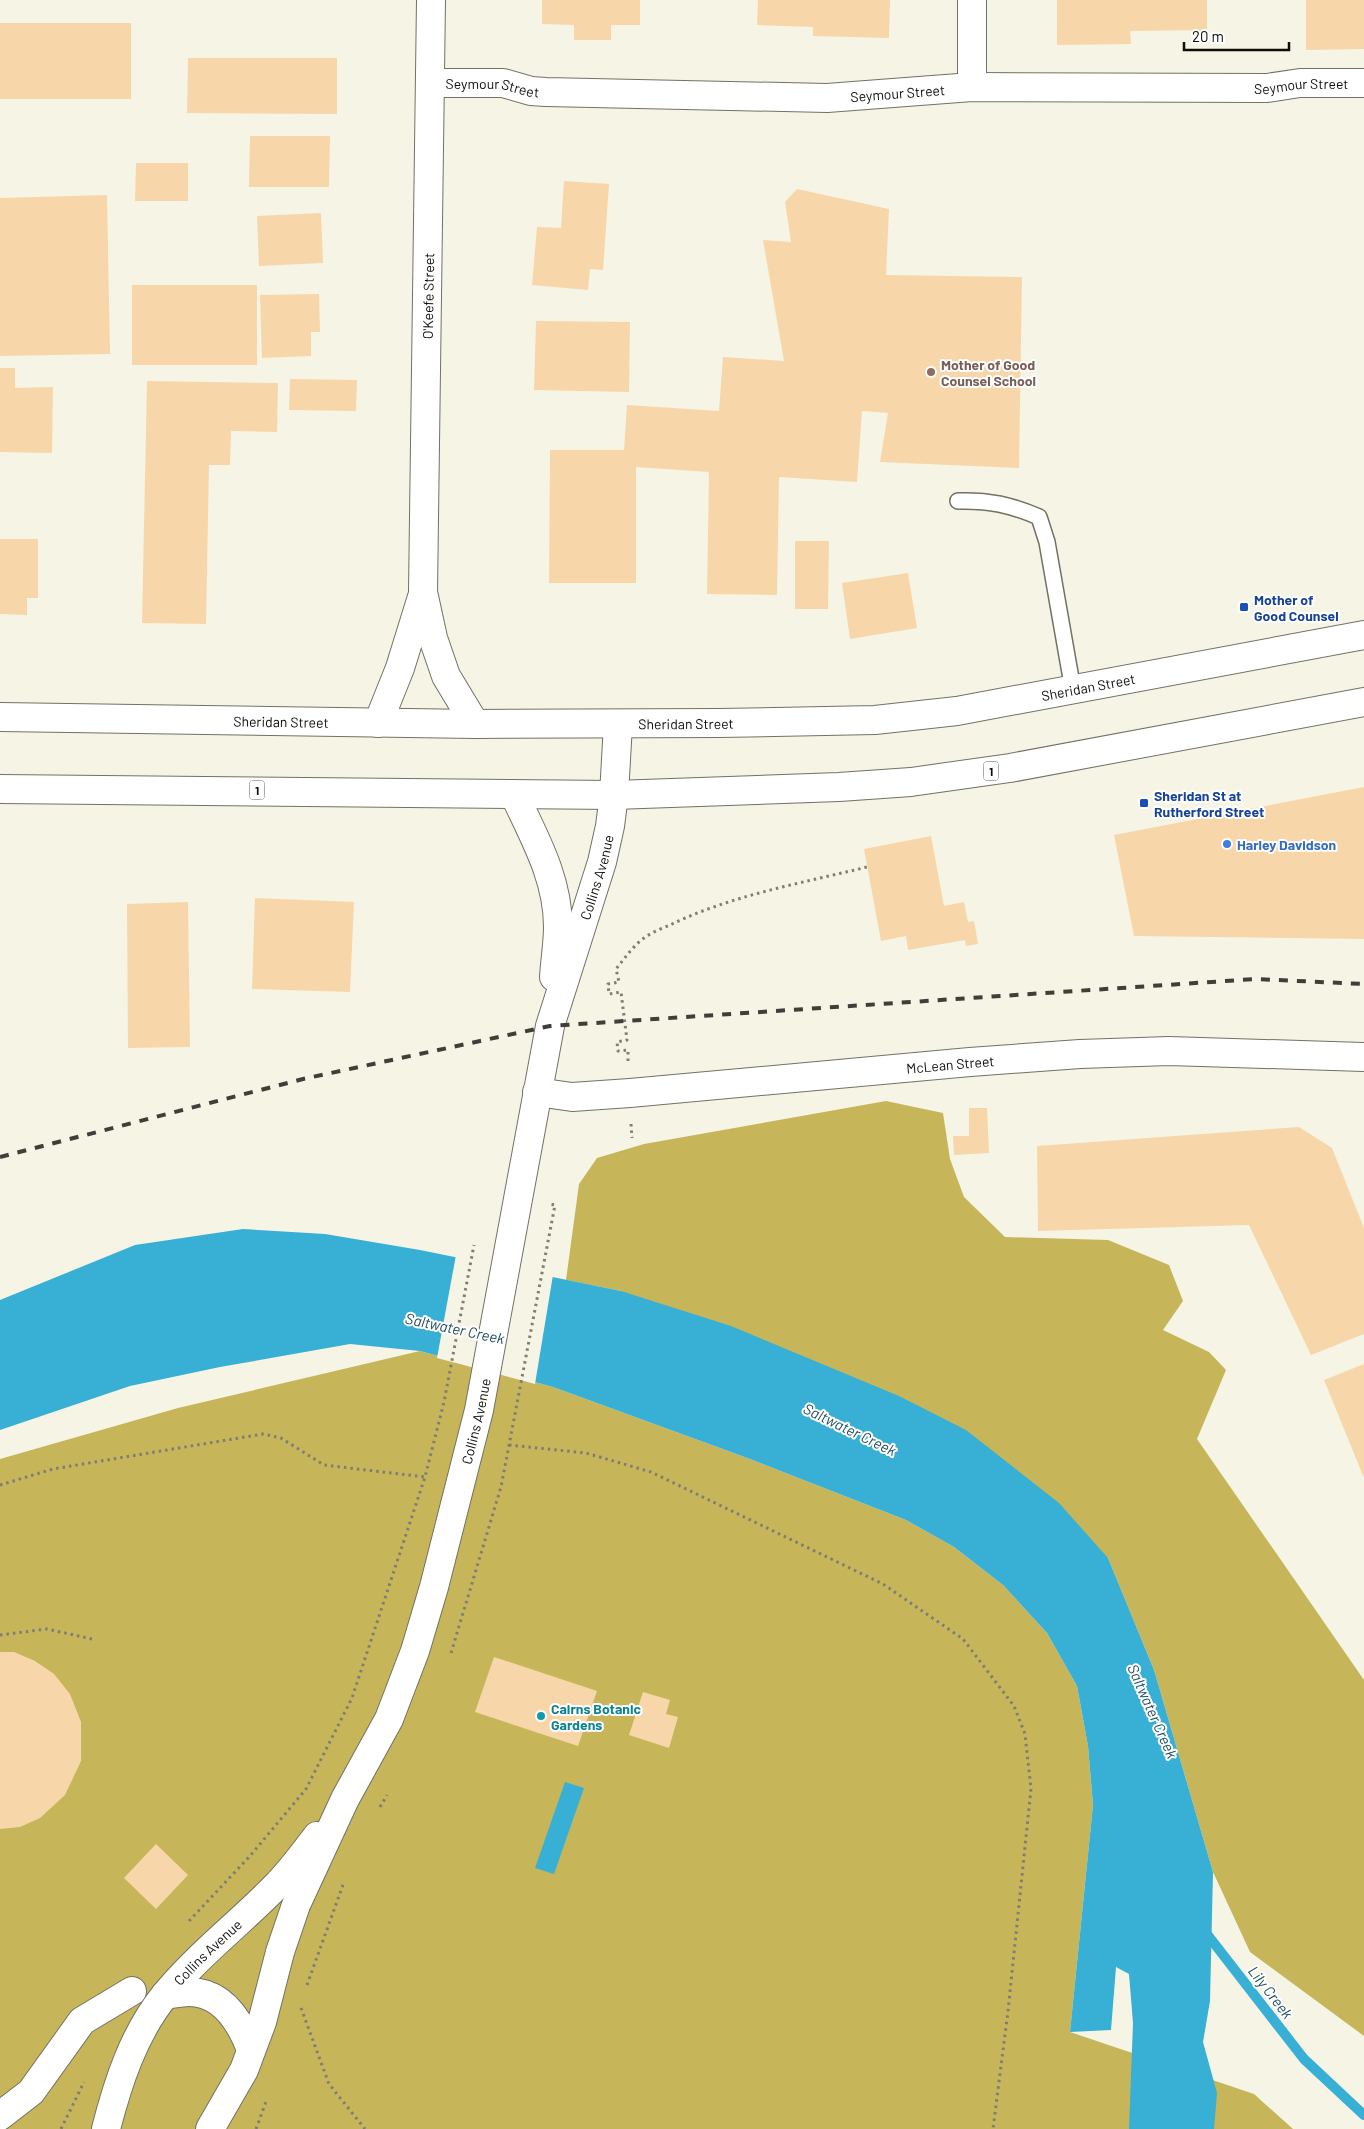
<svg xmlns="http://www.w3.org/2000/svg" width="1364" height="2129" font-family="Barlow,sans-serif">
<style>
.forest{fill:#c7b659}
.water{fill:#38afd5}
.pier{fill:#f6f4e5}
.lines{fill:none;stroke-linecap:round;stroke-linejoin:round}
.stream{stroke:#38afd5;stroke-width:10}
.building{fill:#f7d7a9}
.service-casing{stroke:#737164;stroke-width:18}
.minor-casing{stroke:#737164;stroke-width:30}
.tertiary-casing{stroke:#737164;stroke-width:30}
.trunk-casing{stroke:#737164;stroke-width:30}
.path{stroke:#7f7d74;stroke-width:3;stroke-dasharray:2.5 4;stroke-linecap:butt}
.service{stroke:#fff;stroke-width:15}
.minor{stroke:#fff;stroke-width:28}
.tertiary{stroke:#fff;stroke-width:28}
.trunk{stroke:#fff;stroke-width:28}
.rail{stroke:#3f3e38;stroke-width:4;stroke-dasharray:9 9;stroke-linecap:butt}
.education-dot{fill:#8d6e63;stroke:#fff;stroke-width:2}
.transit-dot{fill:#1a4fb4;stroke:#fff;stroke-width:2}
.shop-dot{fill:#3f7fe0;stroke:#fff;stroke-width:2}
.culture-dot{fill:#0f9aa8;stroke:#fff;stroke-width:2}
.labels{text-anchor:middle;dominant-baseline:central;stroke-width:4;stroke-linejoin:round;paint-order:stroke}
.shield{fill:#fff;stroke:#565653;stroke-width:1}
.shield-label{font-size:12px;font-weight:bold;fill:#0e0d09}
.street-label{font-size:14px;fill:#0e0d09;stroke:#fff}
.education-label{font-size:14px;font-weight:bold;fill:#785e54;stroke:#fff;text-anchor:start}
.transit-label{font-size:14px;font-weight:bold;fill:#164399;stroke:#fff;text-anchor:start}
.shop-label{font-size:14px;font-weight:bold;fill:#366cbe;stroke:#fff;text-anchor:start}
.culture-label{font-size:14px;font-weight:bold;fill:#0d838f;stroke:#fff;text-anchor:start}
.water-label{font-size:15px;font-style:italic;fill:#205060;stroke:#fff}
</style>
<rect width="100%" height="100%" fill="#f6f4e5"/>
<g class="forest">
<polygon points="886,1101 943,1113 950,1159 964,1197 1005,1237 1108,1240 1169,1265 1183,1301 1163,1330 1209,1352 1226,1370 1197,1439 1364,1680 1364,2036 1250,1952 1213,1872 1154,1670 1108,1558 621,1291 566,1280 579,1184 597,1158 644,1144"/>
<polygon points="420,1351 553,1387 750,1459 906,1520 954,1547 1003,1585 1047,1633 1077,1686 1088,1746 1093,1805 1070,2032 1254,2094 1293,2129 0,2129 0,1459 178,1408"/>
</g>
<g class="water">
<polygon points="243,1229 325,1234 420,1250 621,1291 731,1326 899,1396 966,1430 1059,1503 1108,1558 1154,1670 1213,1872 1210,2001 1203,2042 1217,2093 1214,2129 1129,2129 1133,2023 1129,1974 1116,1967 1111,2030 1070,2032 1093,1805 1088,1746 1077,1686 1047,1633 1003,1585 954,1547 906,1520 750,1459 553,1387 420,1351 350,1344 220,1367 130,1386 0,1430 0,1300 135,1245"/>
<polygon points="565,1782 584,1788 554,1874 535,1868"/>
</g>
<polygon class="pier" points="456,1255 553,1275 535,1384 437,1358"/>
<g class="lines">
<polyline class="stream" points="1203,1929 1304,2059 1364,2115"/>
</g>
<g class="building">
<polygon points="542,0 640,0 640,25 611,25 611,40 574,40 574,25 542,24"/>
<polygon points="758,0 890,0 889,38 813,36 813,27 757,25"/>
<polygon points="1057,0 1207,0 1207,30 1130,31 1131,44 1057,45"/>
<polygon points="1306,0 1364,0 1364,49 1306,50"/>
<rect x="0" y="23" width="131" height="76"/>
<polygon points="188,58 337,58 337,114 187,113"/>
<polygon points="250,136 330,136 329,187 249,187"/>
<polygon points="136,163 188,163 188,201 135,201"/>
<polygon points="564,181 609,184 603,270 590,269 588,290 532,285 537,227 561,228"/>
<polygon points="797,189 889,209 886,275 1022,277 1019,468 880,462 888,413 862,411 857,482 779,477 777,595 707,594 709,472 636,467 636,583 549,583 550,450 624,450 627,405 719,411 723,357 784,361 763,240 791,242 785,202"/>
<polygon points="107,195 110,354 0,356 0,198"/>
<polygon points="321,213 323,263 259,266 257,216"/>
<rect x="132" y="285" width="125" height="80"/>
<polygon points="319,294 320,332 311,332 311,356 262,358 260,295"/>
<polygon points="536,321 630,322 629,392 534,390"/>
<polygon points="0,368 15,368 15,388 53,387 52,453 0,452"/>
<polygon points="290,379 357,380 356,411 289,410"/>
<polygon points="147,381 278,383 277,432 231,431 230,465 209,465 206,624 142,623"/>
<polygon points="0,539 38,539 38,598 27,598 27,615 0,614"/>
<polygon points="795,541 829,541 828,609 795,609"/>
<polygon points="908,573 917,628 850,639 842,583"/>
<polygon points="1364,787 1364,939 1134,936 1114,835"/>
<polygon points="931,836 944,906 964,902 968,922 974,921 978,944 966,946 965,940 908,950 906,936 881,941 864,849"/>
<polygon points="255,898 354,902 350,992 252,989"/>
<polygon points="188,902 190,1047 128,1048 127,904"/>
<polygon points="969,1108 987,1108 989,1153 954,1155 953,1136 969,1136"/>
<polygon points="1299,1127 1332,1148 1364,1228 1364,1334 1311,1355 1249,1225 1038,1231 1037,1146"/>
<polygon points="1364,1364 1364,1478 1324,1380"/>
<polygon points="0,1652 14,1652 35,1661 54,1674 70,1694 81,1722 81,1761 65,1795 40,1818 20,1827 0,1829"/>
<polygon points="494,1657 597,1691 578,1746 475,1712"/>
<polygon points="643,1692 670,1700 666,1714 678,1717 669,1748 629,1735"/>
<polygon points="156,1844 188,1875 156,1909 124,1878"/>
</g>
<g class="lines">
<g class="service-casing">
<path id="service" d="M958,501C989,500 1011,505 1039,517L1047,542L1073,690"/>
</g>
<g class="minor-casing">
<g id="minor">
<polyline points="431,0 423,592 433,638 446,676 475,724"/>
<path id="s1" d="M431,83H503L531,91L546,92L827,98L972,87L1267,88L1300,83H1364"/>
<polyline points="972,87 972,0"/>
<polyline points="378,723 400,668 422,597"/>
<path id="s2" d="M537,1092L572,1097L630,1093L970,1062L1080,1054L1169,1051L1364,1057"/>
<polyline points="0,2116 31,2092 82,2021 132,1991"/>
</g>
</g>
<g class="tertiary-casing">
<g id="tertiary">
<path d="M514,794C534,837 558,878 558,927C558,943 555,960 554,977"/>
<path d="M165,1995C173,1994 181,1992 189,1992C223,1992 241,2023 251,2050"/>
<path id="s3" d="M106,2129C118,2082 134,2033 165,1995C198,1955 240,1923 276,1886C291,1871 304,1853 317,1836"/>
<path id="s4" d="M210,2129L244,2070L262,2022L280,1952L296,1905L345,1799L389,1719L415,1651L434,1587L479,1410L550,1026L602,862L610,826L614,795L618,724"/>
</g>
</g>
<g class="trunk-casing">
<g id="trunk">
<path id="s5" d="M0,717L475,724L719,723L875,720L957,711L1364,635"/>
<polyline points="0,789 614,795 839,787 911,782 1010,768 1364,702"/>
</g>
</g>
<g class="path">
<path d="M628,1061V1050L618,1051L617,1042L627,1040L621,992L609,994L608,984L619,982L616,969C625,958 633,946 644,938C652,932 663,928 672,924C733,895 802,883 867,867"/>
<polyline points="631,1124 632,1138"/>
<polyline points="509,1445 586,1453 651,1472 883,1584 963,1639 1014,1706 1025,1734 1031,1789 1008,2011 993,2129"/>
<polyline points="0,1485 53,1469 263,1434 281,1438 324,1465 425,1477"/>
<polyline points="0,1635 47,1629 92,1639"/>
<polyline points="451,1653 501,1487 555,1205 549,1204"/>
<polyline points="380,1807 387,1795"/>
<polyline points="189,1921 250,1856 306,1789 352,1698 425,1477 444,1402 474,1245"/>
<polyline points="307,1985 344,1882"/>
<polyline points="301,2008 329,2084 365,2129"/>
<polyline points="61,2129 84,2082"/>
<polyline points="256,2129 267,2099"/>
</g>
<use href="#service" class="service"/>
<use href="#minor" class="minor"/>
<use href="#tertiary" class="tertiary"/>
<use href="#trunk" class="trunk"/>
<polyline class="rail" points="0,1157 303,1079 550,1026 1256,979 1364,984"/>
</g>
<circle class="education-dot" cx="931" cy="372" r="5"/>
<g class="transit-dot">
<rect x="1239" y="602" width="10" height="10" rx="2.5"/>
<rect x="1139" y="798" width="10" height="10" rx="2.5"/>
</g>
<circle class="shop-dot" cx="1227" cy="844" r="5"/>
<circle class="culture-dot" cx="541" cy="1716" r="5"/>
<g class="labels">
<g class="shield">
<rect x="983.5" y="761.5" width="15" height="19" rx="4"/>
<rect x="249.5" y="780.5" width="15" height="19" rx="4"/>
</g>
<g class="shield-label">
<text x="991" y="771">1</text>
<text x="257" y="790">1</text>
</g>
<g class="street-label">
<text stroke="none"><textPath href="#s1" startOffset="872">Seymour Street</textPath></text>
<text stroke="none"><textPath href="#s1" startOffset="62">Seymour Street</textPath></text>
<text stroke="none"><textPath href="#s1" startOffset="468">Seymour Street</textPath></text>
<text transform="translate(428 296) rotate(-89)">O'Keefe Street</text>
<text stroke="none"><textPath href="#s5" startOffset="1091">Sheridan Street</textPath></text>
<text stroke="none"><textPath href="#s5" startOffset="281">Sheridan Street</textPath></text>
<text stroke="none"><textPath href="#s5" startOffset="686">Sheridan Street</textPath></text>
<text stroke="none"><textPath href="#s4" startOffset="1318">Collins Avenue</textPath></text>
<text stroke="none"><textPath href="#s2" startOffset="415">McLean Street</textPath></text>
<text stroke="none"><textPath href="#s4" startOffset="760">Collins Avenue</textPath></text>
<text stroke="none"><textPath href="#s3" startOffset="208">Collins Avenue</textPath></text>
</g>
<g class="education-label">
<text x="941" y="364">Mother of Good<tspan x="941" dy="16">Counsel School</tspan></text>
</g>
<g class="transit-label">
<text x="1254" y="599">Mother of<tspan x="1254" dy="16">Good Counsel</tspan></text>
<text x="1154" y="795">Sheridan St at<tspan x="1154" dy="16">Rutherford Street</tspan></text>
</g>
<g class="shop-label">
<text x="1237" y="844">Harley Davidson</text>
</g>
<g class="culture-label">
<text x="551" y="1708">Cairns Botanic<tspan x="551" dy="16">Gardens</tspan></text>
</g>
<g class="water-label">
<text transform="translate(455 1328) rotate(12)">Saltwater Creek</text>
<text transform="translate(850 1429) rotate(26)">Saltwater Creek</text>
<text transform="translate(1153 1711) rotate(66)">Saltwater Creek</text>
<text transform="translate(1271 1992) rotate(52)">Lily Creek</text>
</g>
</g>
<path d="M1184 42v8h105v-8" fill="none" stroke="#0e0d09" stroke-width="2.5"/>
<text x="1192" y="42" font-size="15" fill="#0e0d09" stroke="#ffffff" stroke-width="4" paint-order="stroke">20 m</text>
</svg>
